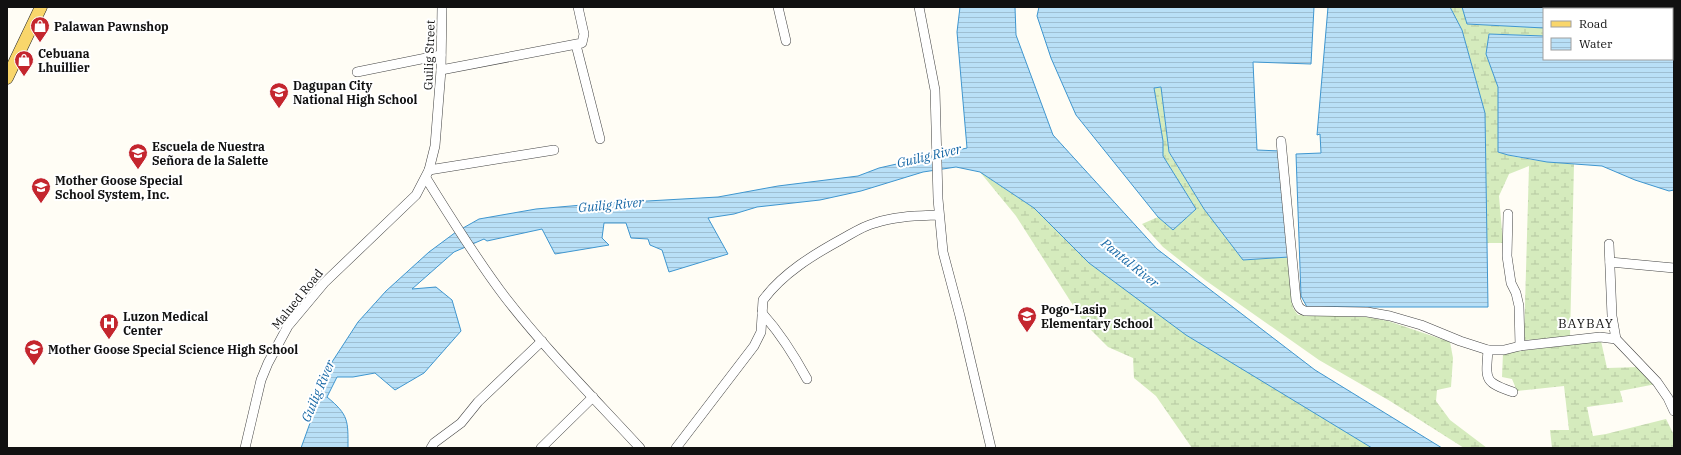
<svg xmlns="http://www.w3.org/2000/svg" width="1681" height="455" font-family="'IBM Plex Serif',serif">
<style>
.wetland{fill:url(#wetland-marsh)}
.water{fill:url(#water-rules);stroke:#3f96cf}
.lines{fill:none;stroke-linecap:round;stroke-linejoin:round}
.minor-casing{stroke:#444;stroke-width:10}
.major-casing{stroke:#222;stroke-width:13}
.minor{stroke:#fff;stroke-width:9}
.major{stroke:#f9d66b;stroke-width:12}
.labels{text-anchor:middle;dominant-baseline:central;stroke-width:4;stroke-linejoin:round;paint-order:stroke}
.poi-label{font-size:12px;font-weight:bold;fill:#111;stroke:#fff;text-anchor:start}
.street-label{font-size:12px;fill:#111;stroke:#fff}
.water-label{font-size:13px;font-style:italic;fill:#1768a6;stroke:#fff}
.neighbourhood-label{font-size:13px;letter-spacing:1px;fill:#111;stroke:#fff}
</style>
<defs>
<pattern id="wetland-marsh" width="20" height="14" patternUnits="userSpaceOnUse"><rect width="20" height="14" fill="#d5ebbd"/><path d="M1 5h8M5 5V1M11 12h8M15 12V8" fill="none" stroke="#b6c8a1"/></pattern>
<pattern id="water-rules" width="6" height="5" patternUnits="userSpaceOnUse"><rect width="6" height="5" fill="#b9e0f7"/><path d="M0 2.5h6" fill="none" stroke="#9ebfd3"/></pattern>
</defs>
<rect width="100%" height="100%" fill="#fffdf5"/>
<g class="wetland">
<path d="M1450,7H1462L1468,24L1544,28V36L1489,34L1486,54L1498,87V152C1522,160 1548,162 1574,164L1570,338L1524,340L1529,166L1509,174L1499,196L1503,243H1487L1485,113L1462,30Z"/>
<polygon points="1161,87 1169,153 1204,209 1243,260 1289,257 1293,308 1298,315 1366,317 1388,321 1450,342 1453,358 1451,387 1437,390 1436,401 1450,420 1487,448 1464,448 1390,401 1319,360 1205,280 1163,247 1142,224 1158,217 1173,230 1196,209 1163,156 1163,141 1154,88"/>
<polygon points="980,172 1034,208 1089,263 1372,448 1192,448 1156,396 1134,378 1133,358 1108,347 1085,324 1016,216"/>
<polygon points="1601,341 1607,368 1640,367 1656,384 1620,391 1623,402 1587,407 1593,436 1606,434 1666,419 1674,435 1674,448 1552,448 1550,430 1569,430 1564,386 1517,391 1512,379 1502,377 1503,353"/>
</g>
<g class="water">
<path d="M960,7H1015L1016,35L1053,135L1157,249L1315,370L1442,448H1372L1186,335L1089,263L1034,208L980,172L956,167L923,172L861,191L820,200L757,207L734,214L708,218L728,254L669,272L662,250L650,245L648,239L631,238L626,223H604L602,238L609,245L555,254L542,229L487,241L484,239L454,252L412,289L436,287L452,300L461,331L424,373L395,390L375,373L353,377H337L327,397C349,415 348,421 348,448H301L332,362L358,322L386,291L429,252L456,232L479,219L536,209L594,204L718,197L778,186L858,176L879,168L967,148L957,32Z"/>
<polygon points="1039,7 1314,7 1311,64 1253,62 1257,150 1280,151 1289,257 1243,260 1204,209 1169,152 1161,87 1154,88 1163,141 1163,156 1196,209 1173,230 1158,217 1076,115 1051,58 1037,16"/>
<polygon points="1328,7 1450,7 1462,30 1485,113 1488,307 1307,307 1301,296 1296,154 1321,153 1320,134 1317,135"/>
<polygon points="1462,7 1674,7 1674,34 1672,34 1672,9 1544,9 1544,28 1467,24"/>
<polygon points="1489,34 1544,36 1544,59 1672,59 1672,44 1674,44 1674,190 1669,191 1635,180 1602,166 1547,162 1508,155 1498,152 1498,87 1486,54"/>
</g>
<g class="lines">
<g class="minor-casing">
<g id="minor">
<polyline points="778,7 786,41"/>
<polyline points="919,7 935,90 938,199 943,252 960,316 991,448"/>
<polyline points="576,45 600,139"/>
<polyline points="441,70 582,43 584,34 578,7"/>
<polyline points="357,72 441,55"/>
<path d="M1281,141L1296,300C1298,306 1299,309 1305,311L1367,312L1390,316L1421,325L1460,341L1488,350H1504L1520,346L1600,337L1616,339"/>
<polyline points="429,170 554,150"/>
<path d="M426,178C451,218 476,259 505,297C546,350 594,398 640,448"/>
<polyline points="1508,214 1507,256 1511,283 1516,293 1519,306 1520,346"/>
<polyline points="1609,244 1612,316 1616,339 1657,382 1668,398 1674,411"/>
<polyline points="1610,262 1674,268"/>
<path d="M762,313C781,334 794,355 807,379"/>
<path d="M1488,350C1486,379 1483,382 1513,392"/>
<polyline points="245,448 261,380 268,363 288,326 324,283 416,195 429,170 435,146 441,70 442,7"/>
<polyline points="431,448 434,443 461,423 478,402 542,341"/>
<polyline points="541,448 593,397"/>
<path d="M676,448L754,346L761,332L763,300C783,273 813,255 842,239C853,233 863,226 875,223C895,216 918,216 939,215"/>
</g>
</g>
<g class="major-casing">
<polyline id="major" points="7,78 41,7"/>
</g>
<use href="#minor" class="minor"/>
<use href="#major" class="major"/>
</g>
<defs>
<g id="shop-pin" transform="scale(1)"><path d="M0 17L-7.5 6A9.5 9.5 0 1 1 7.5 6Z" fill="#c4262e" stroke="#fff"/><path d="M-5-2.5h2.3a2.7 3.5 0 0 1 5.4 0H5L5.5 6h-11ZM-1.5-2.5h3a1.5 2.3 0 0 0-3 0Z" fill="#fff"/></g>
<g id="school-pin" transform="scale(1)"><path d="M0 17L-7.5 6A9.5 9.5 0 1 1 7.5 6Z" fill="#c4262e" stroke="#fff"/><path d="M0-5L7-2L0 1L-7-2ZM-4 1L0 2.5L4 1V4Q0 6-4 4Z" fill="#fff"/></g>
<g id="hospital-pin" transform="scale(1)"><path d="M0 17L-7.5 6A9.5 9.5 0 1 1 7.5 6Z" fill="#c4262e" stroke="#fff"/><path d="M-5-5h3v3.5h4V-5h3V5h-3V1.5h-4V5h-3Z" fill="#fff"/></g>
</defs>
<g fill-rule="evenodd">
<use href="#shop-pin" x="40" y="26"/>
<use href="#shop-pin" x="24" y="60"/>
<use href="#school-pin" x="279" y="92"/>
<use href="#school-pin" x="138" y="153"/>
<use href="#school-pin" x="41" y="187"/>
<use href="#school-pin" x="1027" y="316"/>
<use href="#hospital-pin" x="109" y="323"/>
<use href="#school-pin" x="34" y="349"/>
</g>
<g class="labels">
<g class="poi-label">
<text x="54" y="26">Palawan Pawnshop</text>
<text x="38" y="53">Cebuana<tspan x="38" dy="14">Lhuillier</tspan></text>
<text x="293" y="85">Dagupan City<tspan x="293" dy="14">National High School</tspan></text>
<text x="152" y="146">Escuela de Nuestra<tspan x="152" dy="14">Señora de la Salette</tspan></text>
<text x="55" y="180">Mother Goose Special<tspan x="55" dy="14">School System, Inc.</tspan></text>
<text x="1041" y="309">Pogo-Lasip<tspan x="1041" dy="14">Elementary School</tspan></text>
<text x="123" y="316">Luzon Medical<tspan x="123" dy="14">Center</tspan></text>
<text x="48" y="349">Mother Goose Special Science High School</text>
</g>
<g class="street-label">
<text transform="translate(429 55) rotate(-88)">Guilig Street</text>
<text transform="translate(297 299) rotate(-51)">Malued Road</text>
</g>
<g class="water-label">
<text transform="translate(929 156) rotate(-13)">Guilig River</text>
<text transform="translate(611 205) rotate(-5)">Guilig River</text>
<text transform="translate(1130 263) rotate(39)">Pantal River</text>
<text transform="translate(318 391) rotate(-67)">Guilig River</text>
</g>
<g class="neighbourhood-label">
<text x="1586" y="323">BAYBAY</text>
</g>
</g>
<rect width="1681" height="455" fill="none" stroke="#111111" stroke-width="16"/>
<rect x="1543" y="8" width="130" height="52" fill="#ffffff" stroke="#a0a0a0"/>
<rect x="1551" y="21" width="20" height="6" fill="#f9d66b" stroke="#a0a0a0"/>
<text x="1579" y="28" font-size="12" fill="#111111">Road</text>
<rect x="1551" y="38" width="20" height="12" fill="url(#water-rules)" stroke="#a0a0a0"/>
<text x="1579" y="48" font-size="12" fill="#111111">Water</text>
</svg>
